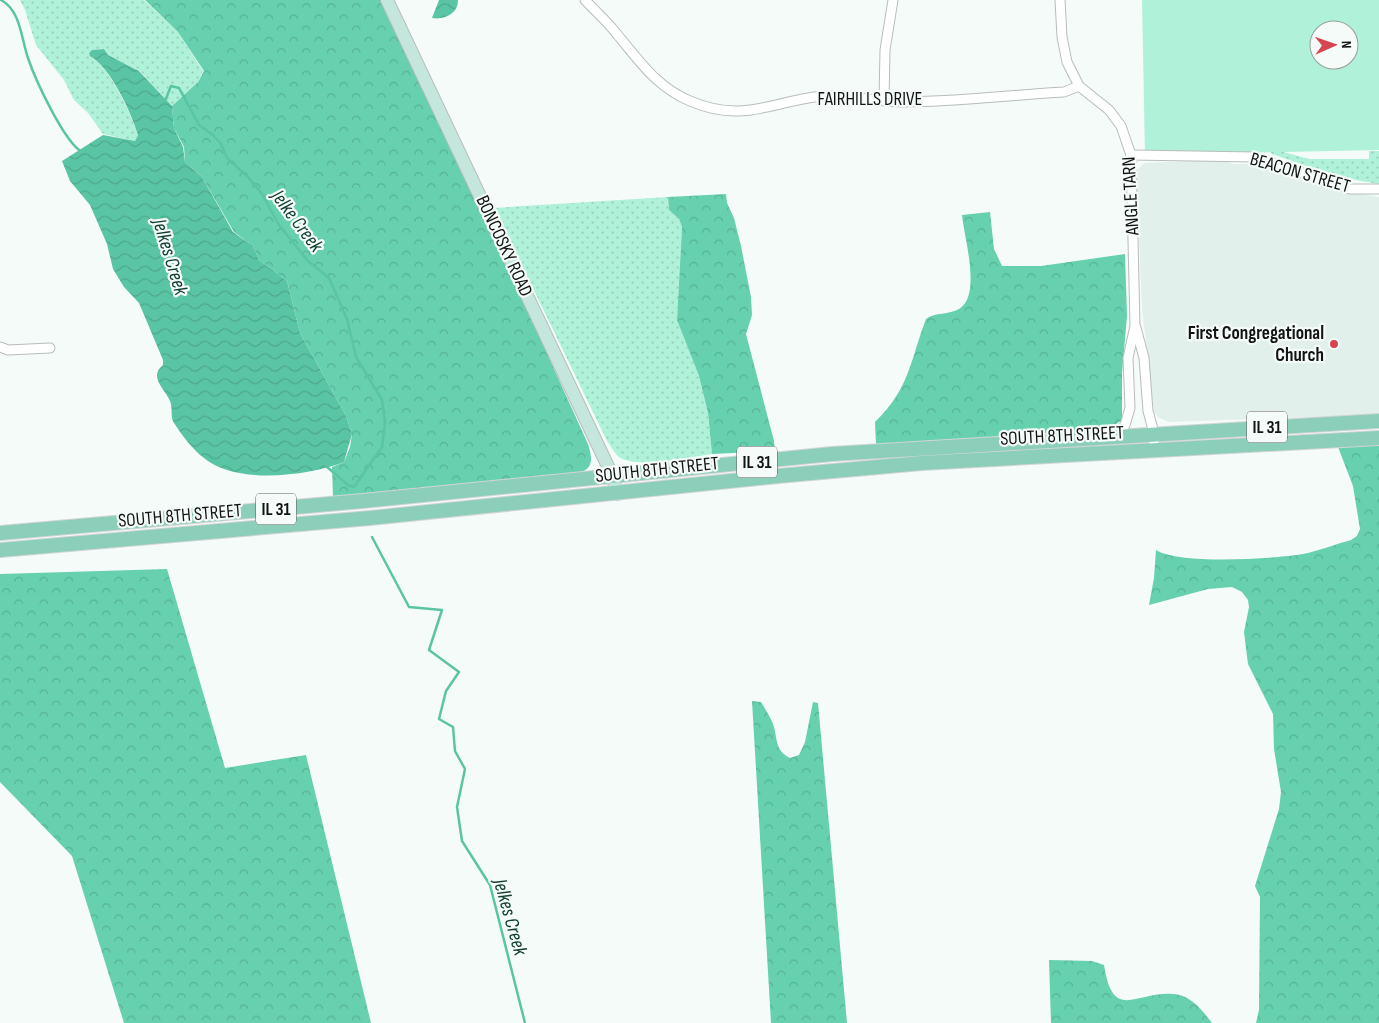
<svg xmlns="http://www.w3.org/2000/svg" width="1379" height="1023" font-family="'Sofia Sans Condensed',sans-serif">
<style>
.built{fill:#e1f0ea}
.grass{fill:url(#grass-dots)}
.forest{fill:url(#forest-crowns)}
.park{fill:#aff1d9;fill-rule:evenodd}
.water{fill:url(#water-waves)}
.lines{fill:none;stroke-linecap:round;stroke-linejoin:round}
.stream{stroke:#5ac5a4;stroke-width:2.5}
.street-casing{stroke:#b7bdba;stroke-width:11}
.secondary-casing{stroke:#b7bdba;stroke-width:14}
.primary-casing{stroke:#d4d5d5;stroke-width:16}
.street{stroke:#fff;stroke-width:9}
.secondary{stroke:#c5e6dc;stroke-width:12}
.primary{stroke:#8bceba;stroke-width:14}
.poi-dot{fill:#d64651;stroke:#f5fbf8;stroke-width:2}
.labels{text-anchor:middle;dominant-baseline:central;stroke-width:4.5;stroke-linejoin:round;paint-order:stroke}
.shield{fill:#f5fbf8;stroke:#565958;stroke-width:1}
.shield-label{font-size:18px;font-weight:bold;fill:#121413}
.street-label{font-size:19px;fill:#121413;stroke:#f5fbf8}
.poi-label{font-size:19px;font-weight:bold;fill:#121413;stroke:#f5fbf8;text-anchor:end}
.water-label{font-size:20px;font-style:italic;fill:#114033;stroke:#f5fbf8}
</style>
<defs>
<pattern id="grass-dots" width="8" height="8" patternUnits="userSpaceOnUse" patternTransform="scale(1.25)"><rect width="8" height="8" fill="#aff1d9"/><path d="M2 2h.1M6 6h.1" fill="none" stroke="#96ceb9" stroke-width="1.8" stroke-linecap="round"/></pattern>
<pattern id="forest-crowns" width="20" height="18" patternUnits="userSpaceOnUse" patternTransform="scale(1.25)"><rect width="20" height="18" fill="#66d0af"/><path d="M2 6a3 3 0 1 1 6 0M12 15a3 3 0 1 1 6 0" fill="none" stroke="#57b296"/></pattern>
<pattern id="water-waves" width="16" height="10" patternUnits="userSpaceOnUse" patternTransform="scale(1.25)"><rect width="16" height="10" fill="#5ac5a4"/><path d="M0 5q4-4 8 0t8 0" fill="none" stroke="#4da88c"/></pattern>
</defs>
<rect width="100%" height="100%" fill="#f5fbf8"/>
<polygon class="built" points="1222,160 1234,164 1262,164 1331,189 1379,197 1379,415 1169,422 1158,417 1154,412 1142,308 1136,171 1144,163"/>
<g class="grass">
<path d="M20,0H144L178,32L203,71L198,82L172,106L140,71L108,55L104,49L92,50L89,53L90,56C111,69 130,112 138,135L135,141L103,134L88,113L74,100L64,80L36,45L25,10Z"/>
<polygon points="1273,149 1309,159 1369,159 1369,151 1379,151 1379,184 1338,177 1272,154 1270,152"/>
<path d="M668,197L669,210L679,219L682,227L677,320L699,376L708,413L712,454C691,457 635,469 619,457C614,453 611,446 607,441L494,208Z"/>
</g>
<g class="forest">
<path d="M145,0H381L481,208L588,444C598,474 582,472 557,477L333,497L332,467L344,462L350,447L352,434L346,416L300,333L287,281L259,260L253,246L234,232L202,177L185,162L184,147L174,128L172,106L198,82L204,71L178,32Z"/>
<polygon points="726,194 727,203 734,218 741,246 751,297 752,315 746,334 774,441 775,451 712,454 708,413 699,376 677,320 682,227 679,219 669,210 668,197"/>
<path d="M990,212L994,249L1002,266H1041L1125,254L1127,316L1122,373V420L1108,430L876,444L875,422C910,388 910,361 926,319C935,312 949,315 959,309C982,296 964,237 962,215Z"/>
<path d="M1379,444V1023H1256L1259,1010L1260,897L1255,886L1279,809L1281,792L1274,749L1273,714L1248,664L1244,632L1249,607L1248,600L1242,592L1232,587L1208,589L1149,605L1154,578L1156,550C1180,565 1273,559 1303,554C1319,551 1335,544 1351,540L1357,536L1360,529L1353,486L1338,447Z"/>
<polygon points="167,569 225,768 306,755 371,1023 124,1023 72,856 0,782 0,574"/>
<path d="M752,701L761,702C765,709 770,716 773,724C778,738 774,750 790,758L799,755L805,742L813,702L818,703L847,1023H771Z"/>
<path d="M1049,960L1092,961L1104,965C1113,1023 1136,991 1173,994C1191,995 1202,1010 1212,1023H1051Z"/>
</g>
<path class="park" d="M1142,0H1379V150L1145,155ZM1319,30H1349V60H1319Z"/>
<g class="water">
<path d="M439,0H458C458,14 444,20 432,18Z"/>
<path d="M104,49L108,55L139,71L172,106L174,128L183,147L185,162L202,177L233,232L253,246L259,260L287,281L300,333L346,416L352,434L344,462C308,476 236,485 204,458C193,450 181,434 174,423C170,417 173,408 170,401C165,389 148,377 163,365V360L139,303L124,287L113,269L107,244L90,205L70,181L62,161L103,135L135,141L138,135C131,112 111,68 90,56L89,53L92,50Z"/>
</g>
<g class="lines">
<g class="stream">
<path d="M1,0C21,11 21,38 28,58C35,79 64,142 82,152"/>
<polyline points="165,101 171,86 179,88 199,125 213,135 221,144 227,158 248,177 262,194 279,225 308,261 329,278 347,319 356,357 382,400 385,422 382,447 354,487 348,485 327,467"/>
<polyline points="372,537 409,607 442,610 429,650 459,672 446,691 439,719 453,727 455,751 465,769 457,807 462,841 490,885 525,1023"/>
</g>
<g class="street-casing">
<g id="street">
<path d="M585,0C595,11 607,21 616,33C639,60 656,87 690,101C744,124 771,101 823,96C850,94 875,102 902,102C956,102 1010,95 1064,92L1079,86"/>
<polyline points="1060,0 1062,37 1067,62 1079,86 1109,110 1121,126 1131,155 1135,326 1128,358 1130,408 1125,425 1117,435"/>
<polyline points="884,100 885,50 893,0"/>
<polyline points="1131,155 1255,157 1350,189 1379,189"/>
<polyline points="1136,328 1144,358 1148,411 1154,433 1154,450"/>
<polyline points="0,347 8,350 50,348"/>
</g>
</g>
<g class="secondary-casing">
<polyline id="secondary" points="387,0 613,477 617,494"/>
</g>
<g class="primary-casing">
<g id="primary">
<polyline points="0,533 363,501 832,454 1379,421"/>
<polyline points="0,550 370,518 778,476 922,463 1379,438"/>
</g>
</g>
<use href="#street" class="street"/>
<use href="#secondary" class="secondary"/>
<use href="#primary" class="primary"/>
</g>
<circle class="poi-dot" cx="1334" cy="344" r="5"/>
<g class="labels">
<g class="shield">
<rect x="1247" y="411.5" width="40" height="31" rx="4"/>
<rect x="737" y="446.5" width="40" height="31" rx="4"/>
<rect x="256" y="493.5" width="40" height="31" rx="4"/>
</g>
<g class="shield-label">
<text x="1267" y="427">IL 31</text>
<text x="757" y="462">IL 31</text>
<text x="276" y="509">IL 31</text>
</g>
<g class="street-label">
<text x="870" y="99">FAIRHILLS DRIVE</text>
<text transform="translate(1300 173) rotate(16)">BEACON STREET</text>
<text transform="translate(1131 196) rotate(-93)">ANGLE TARN</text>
<text transform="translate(504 246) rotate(65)">BONCOSKY ROAD</text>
<text transform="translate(1062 436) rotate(-3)">SOUTH 8TH STREET</text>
<text transform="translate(657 470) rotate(-6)">SOUTH 8TH STREET</text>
<text transform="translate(180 516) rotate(-5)">SOUTH 8TH STREET</text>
</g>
<g class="poi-label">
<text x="1324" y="333">First Congregational<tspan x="1324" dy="22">Church</tspan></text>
</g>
<g class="water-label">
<text transform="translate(297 221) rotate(53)">Jelke Creek</text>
<text transform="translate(170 257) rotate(73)">Jelkes Creek</text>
<text transform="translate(510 917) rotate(74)">Jelkes Creek</text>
</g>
</g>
<g transform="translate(1334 45) rotate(88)"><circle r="24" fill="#f5fbf8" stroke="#9a9f9c"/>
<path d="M0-4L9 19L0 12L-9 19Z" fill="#d64651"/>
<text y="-8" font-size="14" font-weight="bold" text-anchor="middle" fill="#121413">N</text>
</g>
</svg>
